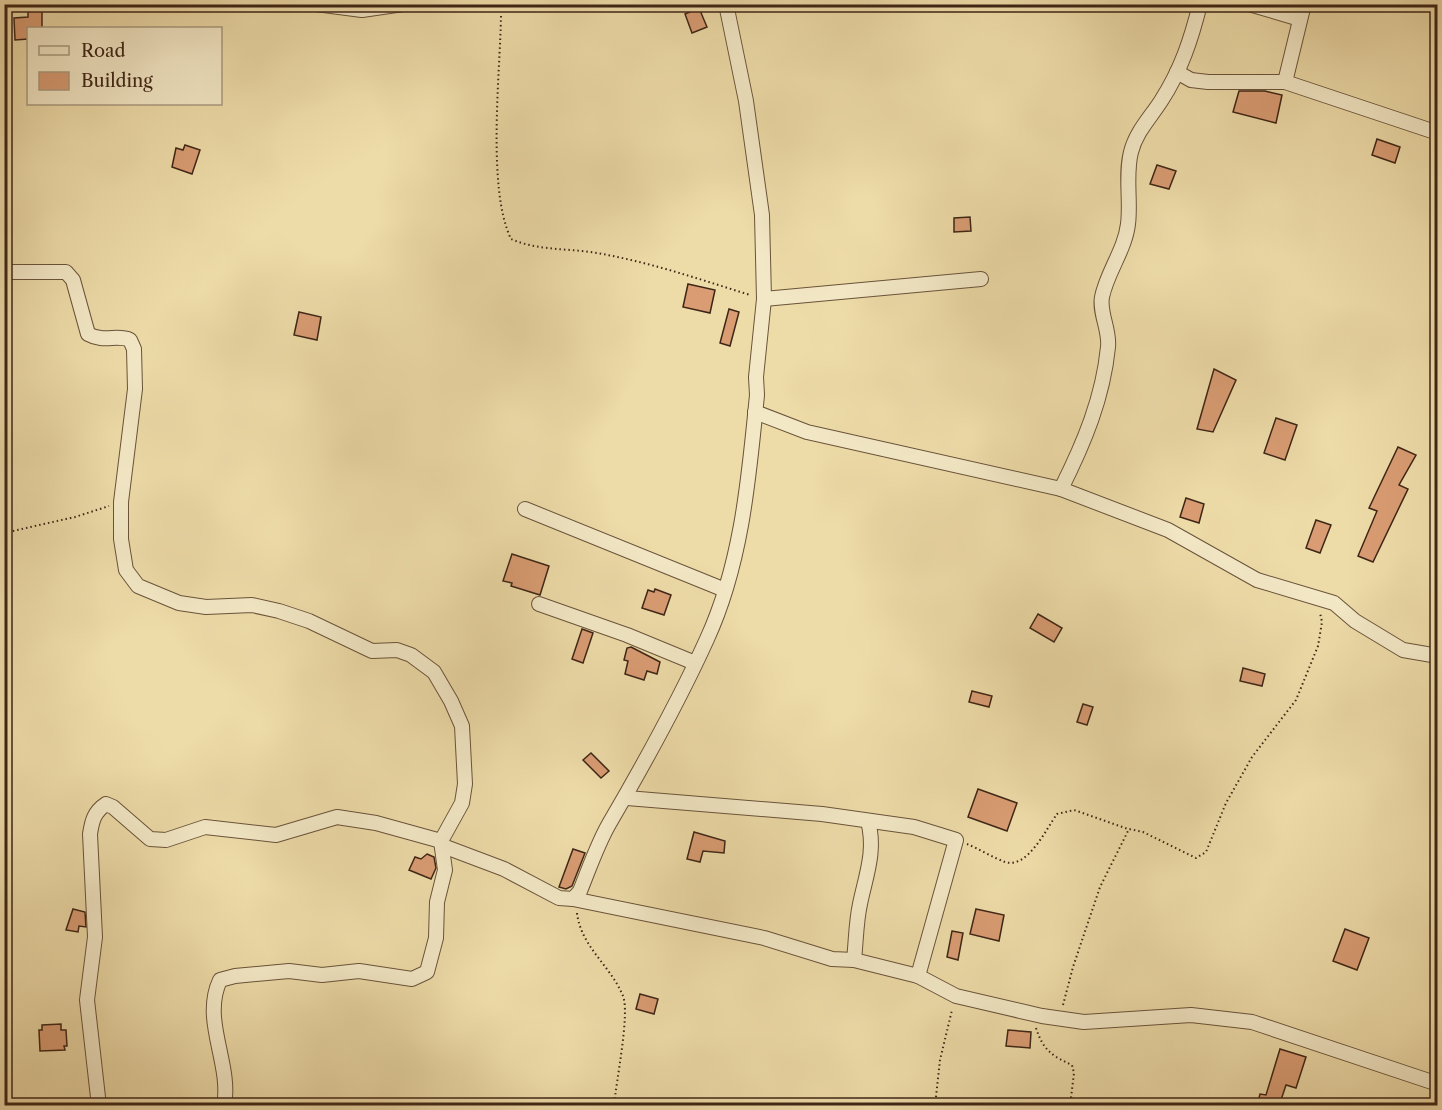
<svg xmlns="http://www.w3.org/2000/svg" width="1442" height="1110" font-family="'Libre Caslon Text',serif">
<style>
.building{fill:#d99c73;stroke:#3e2616;stroke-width:1.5}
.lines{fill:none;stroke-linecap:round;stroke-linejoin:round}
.minor-casing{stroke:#6a533a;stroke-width:16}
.path{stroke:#3e2616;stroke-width:2;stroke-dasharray:1.5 3;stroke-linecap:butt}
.minor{stroke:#f3e8c6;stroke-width:14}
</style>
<rect width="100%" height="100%" fill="#eddba8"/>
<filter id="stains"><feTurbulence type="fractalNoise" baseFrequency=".00333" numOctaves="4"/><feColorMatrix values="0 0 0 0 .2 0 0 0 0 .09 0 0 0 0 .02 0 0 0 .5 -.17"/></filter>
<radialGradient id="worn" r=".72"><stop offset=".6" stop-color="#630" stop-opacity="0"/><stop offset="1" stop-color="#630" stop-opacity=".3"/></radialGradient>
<g class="building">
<polygon points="699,8 707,27 692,33 685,14"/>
<polygon points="42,9 42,28 28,28 28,39 15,40 14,18 28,17 28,10"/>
<polygon points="1239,91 1265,91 1282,95 1276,123 1233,112"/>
<polygon points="1377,139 1400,147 1395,163 1372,155"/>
<polygon points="185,145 200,150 192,174 172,167 176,148 183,150"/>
<polygon points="1157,165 1176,171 1169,189 1150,184"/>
<polygon points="970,217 971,231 954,232 954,218"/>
<polygon points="688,284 715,290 710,313 683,307"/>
<polygon points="729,309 739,312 730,346 720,343"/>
<polygon points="299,312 321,317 317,340 294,335"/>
<polygon points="1214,369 1236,380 1213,432 1197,429"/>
<polygon points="1276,418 1297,425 1285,460 1264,453"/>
<polygon points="1398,447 1416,455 1399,485 1408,489 1373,562 1358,556 1377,511 1369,508"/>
<polygon points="1186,498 1204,504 1199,523 1180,517"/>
<polygon points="1316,520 1331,525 1320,553 1306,548"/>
<polygon points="512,554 549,566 540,595 511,586 512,583 503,581"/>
<polygon points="655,589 671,595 664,615 642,608 648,590 654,592"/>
<polygon points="1038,614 1062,628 1054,642 1030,628"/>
<polygon points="582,629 593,633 583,663 572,659"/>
<polygon points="631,647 660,662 657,674 647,671 644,680 625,674 628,661 624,660 627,648"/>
<polygon points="1243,668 1265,674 1262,686 1240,681"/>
<polygon points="972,691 992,696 989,707 969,702"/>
<polygon points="1083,704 1093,707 1087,725 1077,722"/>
<polygon points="591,753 609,771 601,778 583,760"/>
<polygon points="978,789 1017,803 1007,831 968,817"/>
<polygon points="694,832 725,841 724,853 703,851 700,862 687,859"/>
<polygon points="573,849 585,853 572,886 566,889 559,887"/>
<polygon points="427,854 434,857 436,868 431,879 409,870 415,857 421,859"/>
<polygon points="73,909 85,912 86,927 79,926 78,932 66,930"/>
<polygon points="976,909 1004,915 999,941 970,934"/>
<polygon points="1345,929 1369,938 1357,970 1333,961"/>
<polygon points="952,931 963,933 958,960 947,957"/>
<polygon points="640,994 658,999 654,1014 636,1009"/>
<polygon points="61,1024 61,1030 66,1030 67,1046 64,1046 65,1050 40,1051 39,1030 42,1030 42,1025"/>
<polygon points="1008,1030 1031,1032 1030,1048 1006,1046"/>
<polygon points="1280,1049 1306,1057 1296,1088 1286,1085 1281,1100 1290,1103 1290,1106 1257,1106 1260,1094 1266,1095"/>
</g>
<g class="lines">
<g class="minor-casing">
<g id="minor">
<polyline points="316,4 362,10 403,4"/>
<polyline points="500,4 518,4"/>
<polyline points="1249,4 1300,19"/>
<polyline points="1177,72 1191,80 1208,82 1285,82 1438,133"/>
<polyline points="1285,82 1304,4"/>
<path d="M4,272H66L73,280L88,334C104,343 117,334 130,340L134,349L135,389L121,502V539L126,570L138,586L179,603L206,607L252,605L279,611L309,621L372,651L397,650L411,655L434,672L451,701L462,726L465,784L462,803L441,841L445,870L437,902L436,938L427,972L412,979L359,971L322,975L289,971L235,976L220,980C201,1021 232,1063 224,1106"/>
<polyline points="764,299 981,279"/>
<polyline points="755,412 807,432 1061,489 1168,530 1257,580 1334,603 1355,621 1403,650 1438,656"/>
<path d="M1061,489C1084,443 1103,398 1108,347C1110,330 1099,313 1102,297C1107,272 1125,250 1128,224C1131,201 1125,175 1131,152C1136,132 1150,118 1161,101C1181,70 1191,40 1200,4"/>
<polyline points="525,509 725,590"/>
<polyline points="539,604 627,635 695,663"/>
<polyline points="627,798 822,814 914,827 956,840 918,976"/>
<path d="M443,846L504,869L559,898L573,899L580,891C589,869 597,845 609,824C644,764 678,703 707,639C742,563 749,476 757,395L756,377L764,299L762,215L746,101L726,4"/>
<polyline points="573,899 764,938 832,959 854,960 918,976 956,996 1042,1016 1084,1022 1191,1015 1252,1022 1438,1084"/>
<path d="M854,960C856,942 856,922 860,904C866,875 876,851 868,821"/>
<path d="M99,1106L87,1000L95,937L90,834C92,821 94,812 106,804L113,807L150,839L166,840L205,827L276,835L337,817L376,823L441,841"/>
</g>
</g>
<g class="path">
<path d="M501,16C500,75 487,189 511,239C538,251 568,248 597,253C649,262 699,279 750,295"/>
<polyline points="4,533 75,517 109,506"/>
<path d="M967,844C979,849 994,858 1005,862C1028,869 1046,829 1057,814L1074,810L1128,829"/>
<path d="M577,913C581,947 611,966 623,996C630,1014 616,1082 614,1106"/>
<polyline points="1063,1005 1073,967 1100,887 1129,829 1143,832 1196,858 1206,852 1226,803 1252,757 1296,700 1318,646 1322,622 1320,613"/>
<path d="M1036,1028C1043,1050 1052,1056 1072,1065L1074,1073L1070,1106"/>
<polyline points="935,1106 940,1060 952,1010"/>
</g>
<use href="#minor" class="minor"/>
</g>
<rect width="1442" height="1110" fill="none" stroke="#eddba8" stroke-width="24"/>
<rect x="6" y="6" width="1430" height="1098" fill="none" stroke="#3e2616" stroke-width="3"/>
<rect x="12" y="12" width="1418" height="1086" fill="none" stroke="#3e2616" stroke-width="1.5"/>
<rect x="27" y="27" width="195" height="78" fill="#f3e8c6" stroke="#ab9a80" stroke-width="1.5"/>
<rect x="39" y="46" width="30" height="9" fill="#f3e8c6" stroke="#ab9a80" stroke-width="1.5"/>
<text x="81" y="57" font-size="18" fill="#3e2616">Road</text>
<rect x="39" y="72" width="30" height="18" fill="#d99c73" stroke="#ab9a80" stroke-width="1.5"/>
<text x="81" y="87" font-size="18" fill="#3e2616">Building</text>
<rect width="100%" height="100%" filter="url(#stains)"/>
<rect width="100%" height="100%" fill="url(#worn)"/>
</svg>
